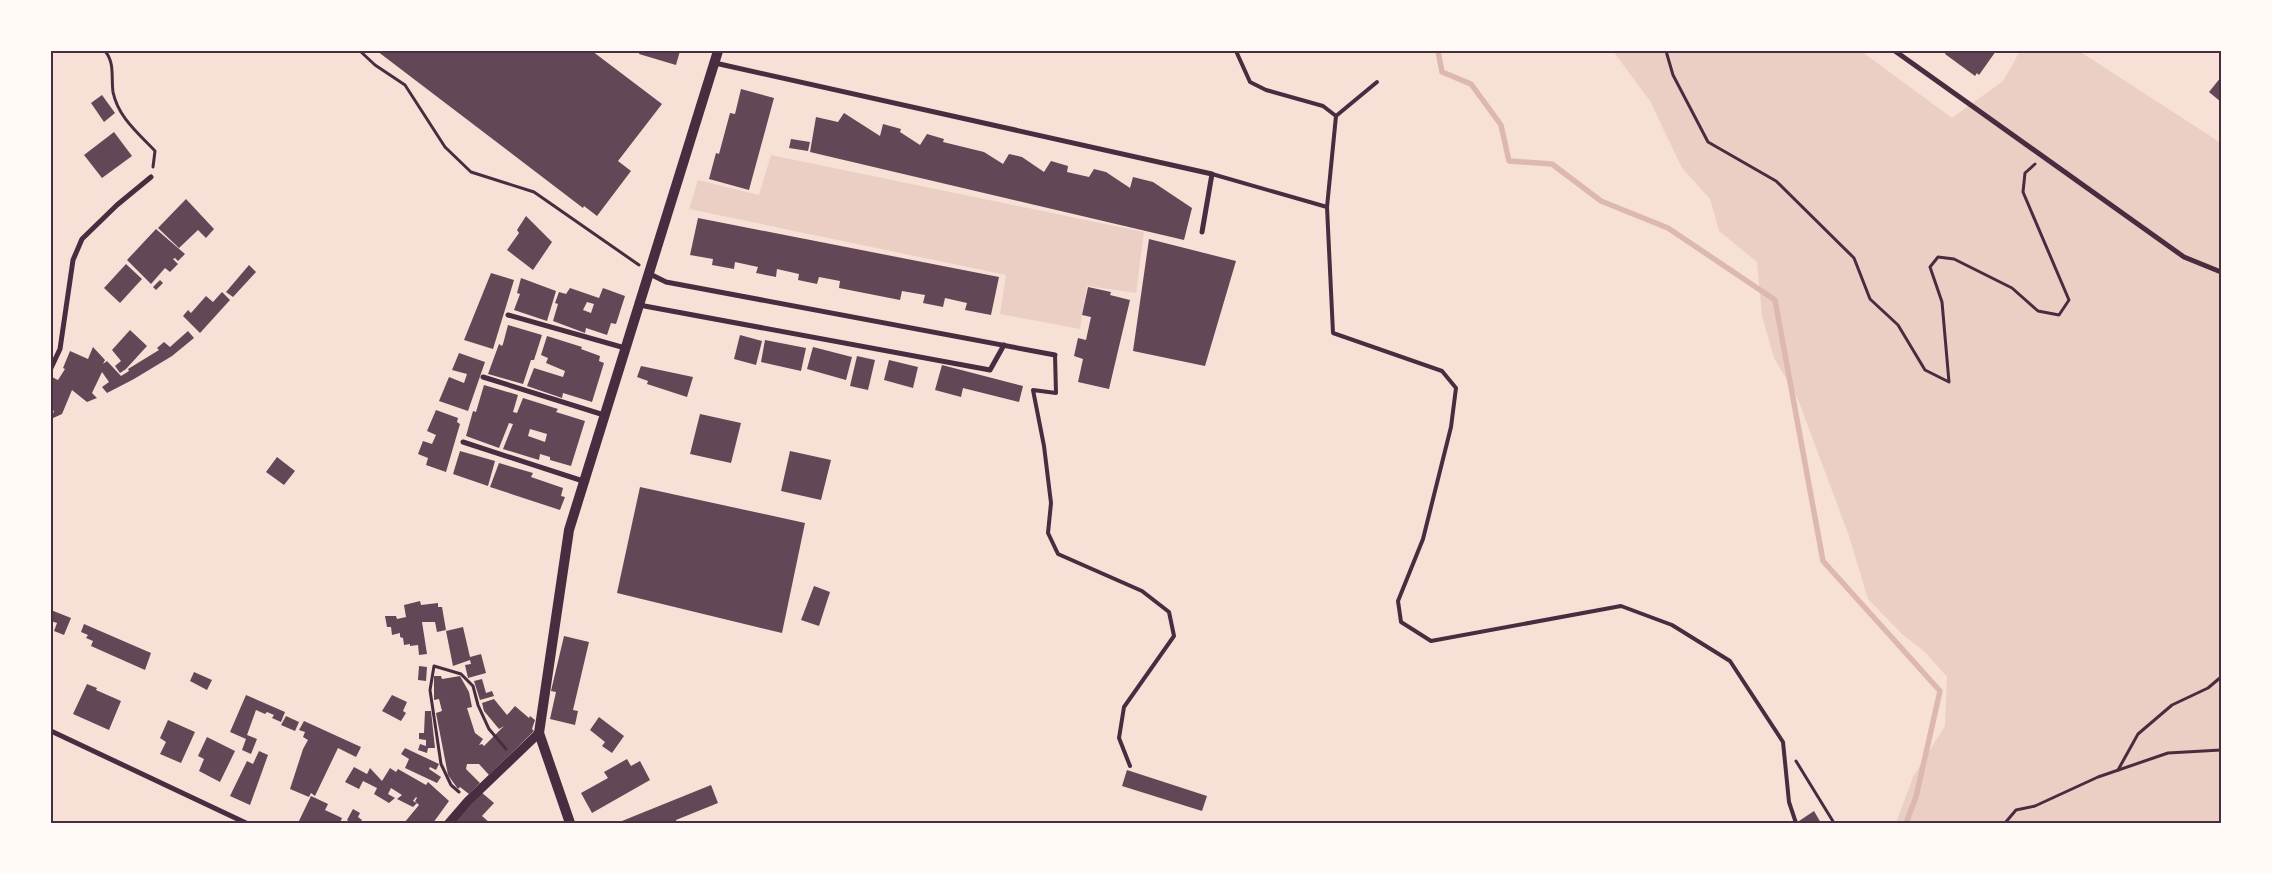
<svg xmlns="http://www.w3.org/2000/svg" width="2272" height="874" font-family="'Public Sans',sans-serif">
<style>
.green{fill:#ebcfc5}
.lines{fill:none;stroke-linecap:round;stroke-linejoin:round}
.stream{stroke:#dcb8b0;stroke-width:5.5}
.building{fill:#644757;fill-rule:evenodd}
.path{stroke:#4a2c40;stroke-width:3}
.service{stroke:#4a2c40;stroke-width:4}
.minor{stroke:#4a2c40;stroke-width:5}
.tertiary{stroke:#4a2c40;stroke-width:9}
.secondary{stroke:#4a2c40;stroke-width:10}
.neatline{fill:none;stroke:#4a2c40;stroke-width:2}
</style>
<rect width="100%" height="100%" fill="#f7e1d7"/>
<g class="green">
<polygon points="1613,51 1861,51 1952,118 2003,81 2020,51 2079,51 2221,143 2221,823 1896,823 1913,777 1945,726 1947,677 1925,652 1902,634 1868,599 1849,536 1797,397 1774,358 1762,316 1757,262 1719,231 1710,199 1682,168 1650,101"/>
<polygon points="771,155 1144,232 1136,293 1087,286 1080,329 1000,314 1006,275 689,209 698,180 759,195"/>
</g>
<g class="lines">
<polyline class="stream" points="1438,51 1442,72 1471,84 1501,125 1509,161 1552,164 1601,201 1668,228 1775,300 1823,561 1940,691 1916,797 1906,823"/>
</g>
<g class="building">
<polygon points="377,51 592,51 662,104 618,161 631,171 597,216 584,206 583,208"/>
<polygon points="640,51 680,51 676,65 639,54"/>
<polygon points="1946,51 1996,51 1979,75 1977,73 1975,76 1945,54"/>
<polygon points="2221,77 2221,102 2209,92"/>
<polygon points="741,89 774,98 749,190 709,179 716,153 719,154 730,113 735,114"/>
<polygon points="102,95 115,113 104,122 91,103"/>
<polygon points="844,113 880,136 883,124 901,129 900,132 920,145 927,134 944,139 943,142 984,152 1003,164 1009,154 1022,157 1044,172 1051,161 1068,166 1067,172 1089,177 1094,169 1106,172 1130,188 1133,177 1153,182 1192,208 1184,240 810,152 816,117 838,122"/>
<polygon points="114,132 132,156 102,178 84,155"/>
<polygon points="791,139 810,142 808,151 789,148"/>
<polygon points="186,199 214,229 206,238 198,230 179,248 158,228"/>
<polygon points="526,216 552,242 533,270 507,250 519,233 517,230"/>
<polygon points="698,218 999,277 991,315 965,310 967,303 945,298 943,307 923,303 925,295 902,291 900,300 839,288 840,281 819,277 817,284 798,280 799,274 777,269 776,277 756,273 758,267 735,262 734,269 712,265 713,259 690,255"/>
<polygon points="156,229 185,254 178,261 175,258 173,259 178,264 170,272 165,268 151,284 127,260"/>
<polygon points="1149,239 1236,261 1205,366 1133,351"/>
<polygon points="126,264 142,279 120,303 104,288"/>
<polygon points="249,265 256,272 233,297 226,292"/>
<polygon points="491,273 514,280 493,349 464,340"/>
<polygon points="521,278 556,291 547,321 514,310 520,294 517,293"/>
<polygon points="160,280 163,283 156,290 153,287"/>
<polygon points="1088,287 1111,292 1110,295 1130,300 1109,389 1078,382 1083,359 1074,356 1078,338 1086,340 1091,317 1082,315"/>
<path d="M570,288L599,298L603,288L625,296L616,324L611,323L607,335L586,328L585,333L553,321L558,304L555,303L559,292L566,294ZM587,302L594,304L591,313L583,310Z"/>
<polygon points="222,292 230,300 200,333 183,316 188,310 191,313 206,296 213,302"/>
<polygon points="508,325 542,335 534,360 531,360 523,384 488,374 499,344 502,346 503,344"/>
<polygon points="130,330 147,346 126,369 120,373 115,366 121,361 112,350"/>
<polygon points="188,331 194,338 172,356 134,379 107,393 102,387 109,382 102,372 92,393 97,398 87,402 72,390 62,414 51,419 54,411 51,409 51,380 52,377 58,380 65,369 63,368 70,351 88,359 93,347 105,360 103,364 107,361 121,376 129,371 128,369 159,350 157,348 164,342 170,347"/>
<polygon points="740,335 762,341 756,365 734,359"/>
<polygon points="547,336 582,347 581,349 600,356 599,361 604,363 592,402 563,393 562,398 527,386 534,368 563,377 565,371 546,363 548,358 541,355"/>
<polygon points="765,340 806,348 801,371 761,362"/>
<polygon points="813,347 852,357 846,380 807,369"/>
<polygon points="459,353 485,362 468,411 439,401 449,377 464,383 467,374 452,370"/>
<polygon points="857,356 875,360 868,390 850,386"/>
<polygon points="889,360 918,367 913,388 884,380"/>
<polygon points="942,365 1023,386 1019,402 963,388 961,397 935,390"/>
<polygon points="641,366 693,377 687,397 647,384 648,381 637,377"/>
<path d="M484,385L518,395L513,412L517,413L523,398L558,409L556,412L585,421L571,466L550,460V457L540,454L539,460L503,449L513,424L509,423L499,448L466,436L473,411L476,412ZM530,429L547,434L545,442L528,436Z"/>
<polygon points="436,410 458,418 457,422 460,424 446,472 426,465 428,458 418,454 423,441 432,444 436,435 427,431"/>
<polygon points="700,414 741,423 731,463 690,454"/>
<polygon points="460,451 495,461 488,486 453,474"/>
<polygon points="790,451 831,460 821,500 781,491"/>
<polygon points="277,457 295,471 284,485 266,472"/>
<polygon points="499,463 533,473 531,477 563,488 561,496 565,497 560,510 490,487"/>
<polygon points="640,487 805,523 782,633 617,593"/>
<polygon points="814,586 830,592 819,626 801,620"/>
<polygon points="420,601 421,605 438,603 438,607 442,607 446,630 437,632 435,622 422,622 427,654 419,655 418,645 410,646 410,644 404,645 403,638 400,637 400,633 392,635 391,627 387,627 385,616 396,616 397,619 406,617 404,605"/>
<polygon points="51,610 71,618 64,635 54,631 57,623 51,621"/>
<polygon points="84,624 151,653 145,670 91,646 93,641 86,638 88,635 81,632"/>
<polygon points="463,627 470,657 481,654 486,673 468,678 465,665 471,664 470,660 453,666 446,631"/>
<polygon points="564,636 589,642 573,710 578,711 575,725 550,719 556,692 551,691"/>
<polygon points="419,666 427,667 426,681 418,680"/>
<polygon points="194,672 212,680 207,690 190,681"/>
<polygon points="434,676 441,676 442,679 460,676 469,692 472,707 467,708 475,733 483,739 479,745 482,744 484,746 504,726 499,729 484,711 482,703 494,699 507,715 515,706 529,718 530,716 535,720 532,729 534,731 489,775 479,764 467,764 466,769 480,783 469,794 460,787 458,789 448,775 436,713 442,711 439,699 434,700"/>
<polygon points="482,679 486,693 492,691 494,696 480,700 474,681"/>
<polygon points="87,684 97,688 96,690 121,701 109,730 73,714"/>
<polygon points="246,695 285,712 281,722 272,718 274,715 267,712 265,714 256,710 247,735 257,739 251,754 242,750 246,739 230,732"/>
<polygon points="392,695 407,702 403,711 406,713 401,721 382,711"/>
<polygon points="425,711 431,711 435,748 428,748 427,753 418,750 420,744 426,746 426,740 419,739 419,733 424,733"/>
<polygon points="286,716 299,722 295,731 281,725"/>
<polygon points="599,717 624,736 612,753 602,746 605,742 590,730"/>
<polygon points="168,720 195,732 181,763 160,754 166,742 160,738"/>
<polygon points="304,721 361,747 356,757 338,748 315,796 311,793 309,797 290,789 303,749 308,740 303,737 305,732 299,730"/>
<polygon points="207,737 235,751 220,782 199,771 204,759 198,756"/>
<polygon points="405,748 439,764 436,770 430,767 429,769 441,777 437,783 405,768 409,759 401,754"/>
<polygon points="259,751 268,755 250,805 230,796 247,761 253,764"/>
<polygon points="627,759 631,766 640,761 650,780 592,813 581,793 608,778 604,772"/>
<polygon points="354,767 367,774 370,768 382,781 390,768 396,772 398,769 426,785 428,782 449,801 433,823 404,823 419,805 415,801 417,798 416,797 413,801 417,803 413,807 397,799 402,795 391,788 388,794 395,798 389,803 374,794 377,788 363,781 359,789 345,782"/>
<polygon points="1127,770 1207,796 1202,811 1122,786"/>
<polygon points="711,785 718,803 676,820 677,823 617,823"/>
<polygon points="481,792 494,803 482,816 490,823 454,823"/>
<polygon points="311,796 328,804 325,810 342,818 340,823 298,823"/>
<polygon points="353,809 360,813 358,817 362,820 360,823 351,823 347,820"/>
<polygon points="1814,811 1821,823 1796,823"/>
</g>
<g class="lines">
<g class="path">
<path d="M105,51C115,63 111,77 113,92C118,117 138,133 155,151L153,167"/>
<polyline points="360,51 375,65 405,85 445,147 471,172 534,192 639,265"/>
<polyline points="1666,51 1673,75 1708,142 1776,181 1854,258 1870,299 1898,325 1925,370 1949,382 1942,302 1930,267 1938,257 1954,259 2012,288 2038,311 2059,315 2069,300 2023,192 2025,173 2035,164"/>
<polyline points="1796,761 1834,823"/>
<polyline points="2118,770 2138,734 2172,705 2208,688 2221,677"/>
<polyline points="459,792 451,785 441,764 430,690 434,666 461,674 473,686 478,705 489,729 506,749"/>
<polyline points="2005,823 2016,810 2035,806 2098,777 2168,753 2221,750"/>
</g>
<g class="service">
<polyline points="1236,51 1250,82 1266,90 1323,106 1336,116"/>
<polyline points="1212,174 1327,207 1333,333 1442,371 1456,388 1451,427 1423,539 1398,601 1401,622 1431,641 1621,606 1672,625 1730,661 1783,742 1789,802 1796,823"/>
<polyline points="1327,207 1336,116 1377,82"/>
<polyline points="1055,355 1056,393 1033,390 1044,446 1051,503 1048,533 1058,554 1142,591 1169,612 1174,636 1124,707 1119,738 1130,766"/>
</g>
<g class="minor">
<polyline points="1895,51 2184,257 2221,272"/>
<polyline points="715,63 1212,174 1202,232"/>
<polyline points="648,273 666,282 1055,355"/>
<polyline points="639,305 990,370 1004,345"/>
<polyline points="508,315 625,348"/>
<polyline points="51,368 60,349 73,260 82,239 117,205 151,177"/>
<polyline points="483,377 604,415"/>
<polyline points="463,442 583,481"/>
<polyline points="51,731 246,823"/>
</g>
<polyline class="tertiary" points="449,823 468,801 539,733"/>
<polyline class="secondary" points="570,823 539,733 569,530 718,51"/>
</g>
<rect width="2272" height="874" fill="none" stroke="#fffaf5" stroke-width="105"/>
<rect x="52" y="52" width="2168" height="770" class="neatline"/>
</svg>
